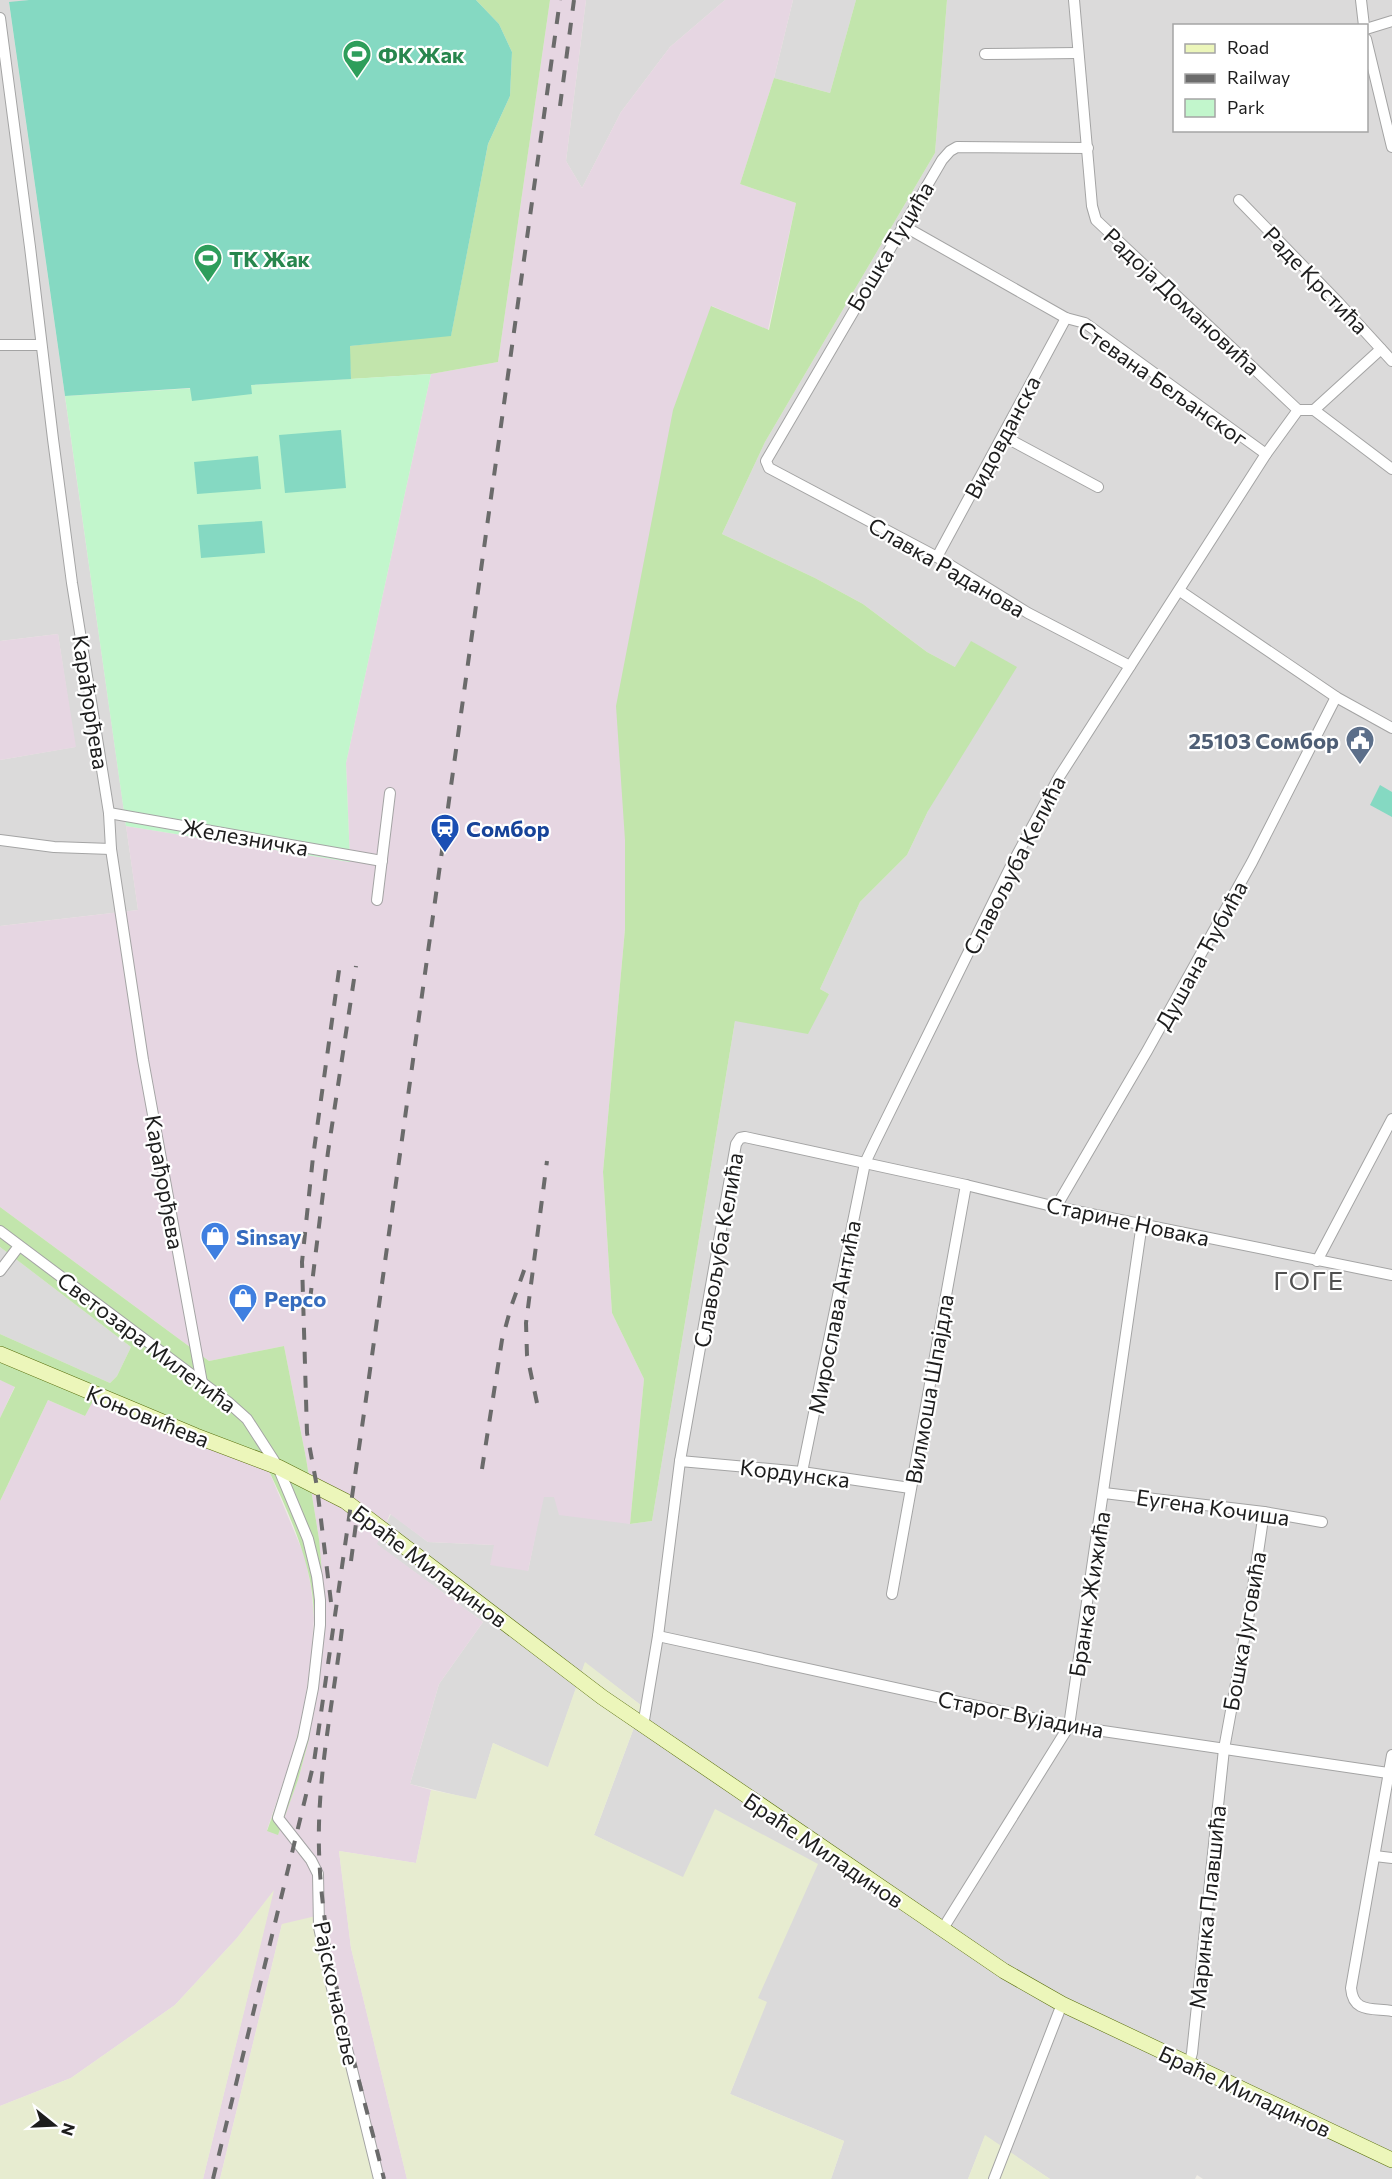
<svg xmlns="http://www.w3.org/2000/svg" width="1392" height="2179" font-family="Commissioner,sans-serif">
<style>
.residential{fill:#dbdada;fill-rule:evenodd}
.industrial{fill:#e6d6e2}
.farmland{fill:#e7ecd0}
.grass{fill:#c2e5ac}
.park{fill:#c2f6cc}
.pitch{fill:#85d9c2}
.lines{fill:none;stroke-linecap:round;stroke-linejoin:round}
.minor-casing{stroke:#a4a4a4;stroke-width:12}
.secondary-casing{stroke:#586e0b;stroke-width:16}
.minor{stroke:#fff;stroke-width:10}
.secondary{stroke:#ecf6ba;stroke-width:15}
.rail{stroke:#6b6b6b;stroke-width:4;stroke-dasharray:12 12;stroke-linecap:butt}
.labels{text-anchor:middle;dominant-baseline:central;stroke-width:4.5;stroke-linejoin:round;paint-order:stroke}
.leisure-label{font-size:22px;font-weight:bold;fill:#27864d;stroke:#fff;text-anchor:start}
.street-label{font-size:22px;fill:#1d1d1d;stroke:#fff}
.service-label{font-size:22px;font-weight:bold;fill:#4e5e75;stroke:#fff;text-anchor:end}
.transit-label{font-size:22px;font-weight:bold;fill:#164399;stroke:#fff;text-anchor:start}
.shop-label{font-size:22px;font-weight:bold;fill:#366cbe;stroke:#fff;text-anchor:start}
.quarter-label{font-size:26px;letter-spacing:1.5px;fill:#505050;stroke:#fff}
</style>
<rect width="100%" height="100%" fill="#eeebe4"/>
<g class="residential">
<polygon points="0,0 29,0 9,3 138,910 0,926 0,760 75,747 58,634 0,641"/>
<polygon points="586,0 725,0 670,47 621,112 582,188 566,161"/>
<polygon points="793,0 856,0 830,93 774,78"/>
<path d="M947,0H1392V2179H1203L1197,2175L1195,2179H1050L985,2136L968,2179H831L844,2141L730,2094L766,2002L757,1999L683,1878L594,1835L642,1706L585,1663L548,1768L493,1743L476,1800L410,1784L439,1684L483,1622L376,1544L391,1514L428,1542L495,1545L528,1571L543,1497H554L630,1524L652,1521L735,1021L829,994L820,989L860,902L907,855L928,811L955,667L927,652L863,604L815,578L722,534L765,442L935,153ZM1174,26H1366V130H1174Z"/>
<polygon points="0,1247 131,1347 117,1376 110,1383 0,1334"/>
</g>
<g class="industrial">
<polygon points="550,0 586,0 566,161 582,188 621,112 670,47 725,0 793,0 774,78 740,184 796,203 768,330 712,306 625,840 625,929 603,1172 612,1313 644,1379 630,1524 559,1515 554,1497 544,1497 528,1571 490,1565 494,1545 428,1542 390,1514 377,1544 483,1622 439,1684 410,1784 431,1790 416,1863 339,1851 351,1948 407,2179 376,2179 282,1924 220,2179 203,2179 273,1892 237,1938 175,2005 71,2078 0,2106 0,1501 48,1400 85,1416 92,1401 269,1471 305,1557 311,1587 314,1618 311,1658 304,1708 293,1753 267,1830 278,1834 298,1780 309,1739 319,1539 306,1458 284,1346 209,1361 0,1207 0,926 138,910 126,826 350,862 346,763 431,374 498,362"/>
<polygon points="58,634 76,747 0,760 0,641"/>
<polygon points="0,1380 15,1386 0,1418"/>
</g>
<g class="farmland">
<polygon points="585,1662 642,1706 594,1835 683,1877 715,1809 818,1864 758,1998 767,2002 730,2094 844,2141 831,2179 407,2179 351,1948 339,1851 416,1863 431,1790 476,1799 493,1743 548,1767"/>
<polygon points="274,1890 203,2179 0,2179 0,2106 71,2078 175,2005 237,1938"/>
<polygon points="316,1916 376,2179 220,2179 282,1924"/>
<polygon points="985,2135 1050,2179 968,2179"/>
</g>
<g class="grass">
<polygon points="476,0 550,0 498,362 431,374 351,379 349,346 451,335 488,144 510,96 512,52 499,24"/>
<polygon points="856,0 947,0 935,153 765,442 722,534 815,578 863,604 927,652 955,667 971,641 1017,667 928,811 907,855 860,902 820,989 829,994 808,1034 735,1021 652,1521 630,1524 644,1379 612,1313 603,1172 625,929 625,840 616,706 673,410 711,306 769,330 796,203 740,184 774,78 830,93"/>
<path d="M0,1207L209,1361L284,1346L306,1458L319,1539L325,1607L323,1642L309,1739L298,1780L278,1835L267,1831C293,1758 324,1664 311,1586C304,1546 286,1507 269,1471L93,1401L85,1416L48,1400L0,1501V1418L15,1387L0,1380V1334L110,1383L117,1376L131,1347L0,1247Z"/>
</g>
<polygon class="park" points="431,374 346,763 350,862 126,826 65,396"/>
<g class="pitch">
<polygon points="29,0 476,0 499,24 512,52 510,96 488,144 451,336 350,346 351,379 251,385 252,394 192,401 190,388 65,396 9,2"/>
<polygon points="341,430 346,488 285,493 279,435"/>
<polygon points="258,456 261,489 197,494 194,462"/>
<polygon points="262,521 265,553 201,558 198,525"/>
<polygon points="1380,785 1392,792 1392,817 1370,805"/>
</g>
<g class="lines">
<g class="minor-casing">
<g id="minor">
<polyline points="1361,0 1364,26"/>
<polyline points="0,18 30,247 53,439 72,583 109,813 111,849 143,1060 202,1383"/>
<polyline points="1366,29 1392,21"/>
<polyline points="1366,39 1392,147"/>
<polyline points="985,54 1077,53"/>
<polyline points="1088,148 957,147 950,151 942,160 766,461 769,468 937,557 1028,613 1130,666"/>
<polyline points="1239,200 1338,302 1392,361"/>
<polyline points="902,225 1066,318 1085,323 1266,454"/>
<polyline points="0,345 41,345"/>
<polyline points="1298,410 1314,410 1381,349"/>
<polyline points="1314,410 1392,469"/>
<polyline points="1003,436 1098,487"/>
<polyline points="937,557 1066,318"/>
<polyline points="1180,591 1336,697 1392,728"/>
<polyline points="109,813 382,861"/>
<polyline points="0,840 54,847 111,849"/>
<polyline points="377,900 390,793"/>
<polyline points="1056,1207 1147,1051 1252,862 1336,697"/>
<polyline points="0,1231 228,1402 247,1419 278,1467 308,1539 317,1576 320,1600 320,1625 313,1688 303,1738 278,1818 311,1860 318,1874 319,1927 331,1984 379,2179"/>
<polyline points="1317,1261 1392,1119"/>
<polyline points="0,1271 19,1246"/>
<polyline points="680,1461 802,1472 910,1488"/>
<polyline points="802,1472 865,1163 875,1142 1011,866 1059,777 1266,454 1298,410 1096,220 1092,206 1074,0"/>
<polyline points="1104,1493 1264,1512 1322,1522"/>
<polyline points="892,1594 966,1185"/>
<polyline points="658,1636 1069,1726 1388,1773"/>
<polyline points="643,1726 658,1636 680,1461 736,1144 740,1138 745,1137 966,1185 1056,1207 1392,1275"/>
<path d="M1392,1755L1351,1988C1353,2013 1372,2008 1392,2011"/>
<polyline points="1375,1856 1392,1858"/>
<polyline points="942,1930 1069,1726 1142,1223"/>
<polyline points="1189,2064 1192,2053 1224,1749 1250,1607 1264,1512"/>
<polyline points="994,2179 1062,2004"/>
</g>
</g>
<g class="secondary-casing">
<polyline id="secondary" points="0,1354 196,1436 278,1467 345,1501 602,1697 1004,1971 1062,2004 1392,2160"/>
</g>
<use href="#minor" class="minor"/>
<use href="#secondary" class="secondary"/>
<g class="rail">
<polyline points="560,106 574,0"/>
<polyline points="310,1300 328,1152 356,966"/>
<polyline points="537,1403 527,1355 526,1323 547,1161"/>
<polyline points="482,1469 502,1340 511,1307 527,1262"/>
<polyline points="351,1561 357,1516"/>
<polyline points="331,1602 317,1487 307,1433 302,1262 313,1157 340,963"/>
<path d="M342,1629C333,1703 317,1776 319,1850C322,1962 358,2071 384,2179"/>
<polyline points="213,2179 314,1762 366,1399 560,0"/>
</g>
</g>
<defs>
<g id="stadium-pin" transform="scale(1.5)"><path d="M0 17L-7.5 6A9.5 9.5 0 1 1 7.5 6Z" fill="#2e9e5b" stroke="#fff"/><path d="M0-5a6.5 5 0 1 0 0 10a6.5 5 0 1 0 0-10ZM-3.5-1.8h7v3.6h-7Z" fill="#fff"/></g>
<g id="civic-pin" transform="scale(1.5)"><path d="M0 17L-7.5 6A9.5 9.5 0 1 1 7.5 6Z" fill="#5c6f8a" stroke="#fff"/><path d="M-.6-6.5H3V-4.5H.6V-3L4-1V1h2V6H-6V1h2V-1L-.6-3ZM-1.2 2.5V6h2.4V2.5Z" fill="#fff"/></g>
<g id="station-pin" transform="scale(1.5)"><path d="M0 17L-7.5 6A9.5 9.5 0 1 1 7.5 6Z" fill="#1a4fb4" stroke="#fff"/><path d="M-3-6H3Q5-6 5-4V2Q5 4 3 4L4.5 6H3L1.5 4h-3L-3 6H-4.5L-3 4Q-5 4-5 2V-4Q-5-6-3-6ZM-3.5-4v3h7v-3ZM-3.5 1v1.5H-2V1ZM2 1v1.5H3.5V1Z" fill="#fff"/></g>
<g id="shop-pin" transform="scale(1.5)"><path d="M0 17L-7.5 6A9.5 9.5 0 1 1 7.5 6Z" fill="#3f7fe0" stroke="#fff"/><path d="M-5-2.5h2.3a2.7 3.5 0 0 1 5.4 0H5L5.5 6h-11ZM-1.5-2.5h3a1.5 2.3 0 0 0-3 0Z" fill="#fff"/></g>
</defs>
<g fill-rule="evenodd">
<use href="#stadium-pin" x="357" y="54"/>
<use href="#stadium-pin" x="208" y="258"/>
<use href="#civic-pin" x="1360" y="740"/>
<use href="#station-pin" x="445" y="828"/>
<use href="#shop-pin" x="215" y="1236"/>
<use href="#shop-pin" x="243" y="1298"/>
</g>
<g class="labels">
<g class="leisure-label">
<text x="378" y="54">ФК Жак</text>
<text x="229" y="258">ТК Жак</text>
</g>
<g class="street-label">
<text transform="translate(890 246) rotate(-59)">Бошка Туцића</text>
<text transform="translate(1316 280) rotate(46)">Раде Крстића</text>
<text transform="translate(1182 301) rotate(43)">Радоја Домановића</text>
<text transform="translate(1163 383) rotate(35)">Стевана Бељанског</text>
<text transform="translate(1002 437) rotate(-62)">Видовданска</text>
<text transform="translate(947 567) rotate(30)">Славка Раданова</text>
<text transform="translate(91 702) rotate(81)">Карађорђева</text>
<text transform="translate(245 837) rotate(10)">Железничка</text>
<text transform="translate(1014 865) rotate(-63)">Славољуба Келића</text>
<text transform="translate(1201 955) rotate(-61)">Душана Ћубића</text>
<text transform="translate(165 1182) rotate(80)">Карађорђева</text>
<text transform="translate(1128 1221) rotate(12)">Старине Новака</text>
<text transform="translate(718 1250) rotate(-80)">Славољуба Келића</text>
<text transform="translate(834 1317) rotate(-79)">Мирослава Антића</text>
<text transform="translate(147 1342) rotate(37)">Светозара Милетића</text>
<text transform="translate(929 1389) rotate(-80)">Вилмоша Шпајдла</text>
<text transform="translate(148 1416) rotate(22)">Коњовићева</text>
<text transform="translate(795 1473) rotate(7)">Кордунска</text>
<text transform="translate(1213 1507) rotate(8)">Еугена Кочиша</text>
<text transform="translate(430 1566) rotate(37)">Браће Миладинов</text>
<text transform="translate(1089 1594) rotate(-81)">Бранка Жижића</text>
<text transform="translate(1244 1631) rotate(-80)">Бошка Југовића</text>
<text transform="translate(1021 1714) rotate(11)">Старог Вујадина</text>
<text transform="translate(824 1850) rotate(34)">Браће Миладинов</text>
<text transform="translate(1207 1907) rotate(-84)">Маринка Плавшића</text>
<text transform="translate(337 1993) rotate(78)">Рајско насеље</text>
<text transform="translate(1245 2091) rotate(25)">Браће Миладинов</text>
</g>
<g class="service-label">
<text x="1339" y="740">25103 Сомбор</text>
</g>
<g class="transit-label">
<text x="466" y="828">Сомбор</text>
</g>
<g class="shop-label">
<text x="236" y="1236">Sinsay</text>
<text x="264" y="1298">Pepco</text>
</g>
<g class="quarter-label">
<text x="1309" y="1279">ГОГЕ</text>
</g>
</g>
<rect x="1173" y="24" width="195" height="108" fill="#ffffff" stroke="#a5a5a5" stroke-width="1.5"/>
<rect x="1185" y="44" width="30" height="9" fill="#ecf6ba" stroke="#a5a5a5" stroke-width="1.5"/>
<text x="1227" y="54" font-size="18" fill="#1d1d1d">Road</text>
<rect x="1185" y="74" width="30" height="9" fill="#6b6b6b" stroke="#a5a5a5" stroke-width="1.5"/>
<text x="1227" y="84" font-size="18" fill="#1d1d1d">Railway</text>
<rect x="1185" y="99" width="30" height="18" fill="#c2f6cc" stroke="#a5a5a5" stroke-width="1.5"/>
<text x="1227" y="114" font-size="18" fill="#1d1d1d">Park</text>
<g transform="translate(54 2125) rotate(108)" stroke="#ffffff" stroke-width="4.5" paint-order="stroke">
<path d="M0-4.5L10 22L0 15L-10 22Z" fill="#1d1d1d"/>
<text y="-9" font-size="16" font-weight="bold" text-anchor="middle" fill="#1d1d1d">N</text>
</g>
</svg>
